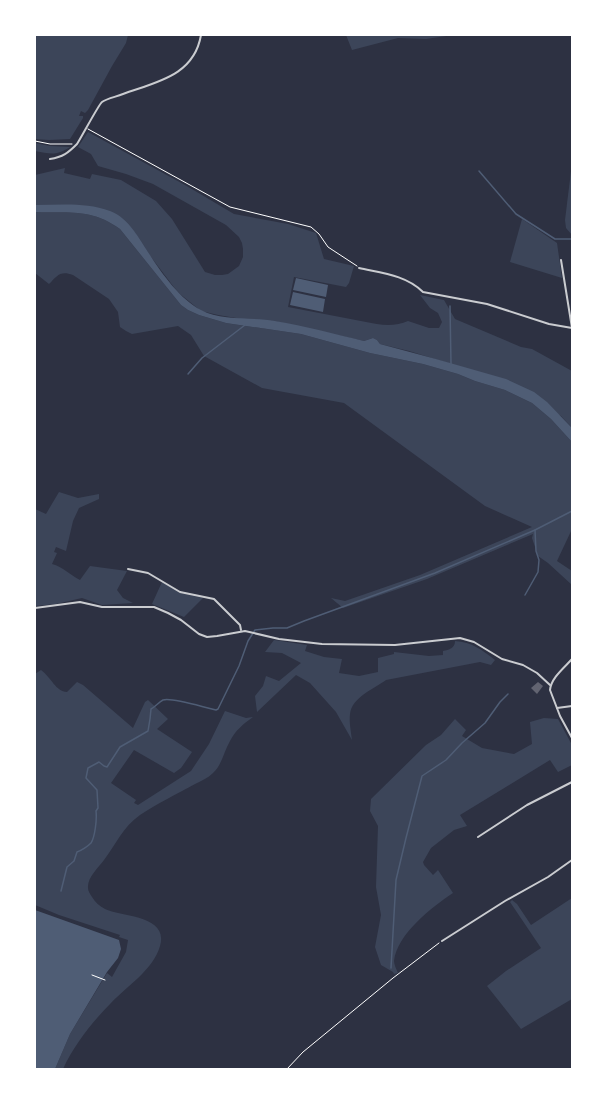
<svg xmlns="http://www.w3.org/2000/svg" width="607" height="1104" font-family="Barlow,sans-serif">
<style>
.green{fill:#3c4559}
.water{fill:#4f5d75}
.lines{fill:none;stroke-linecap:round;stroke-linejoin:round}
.stream{stroke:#4f5d75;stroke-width:1.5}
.building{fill:#626471}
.path{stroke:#fff;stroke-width:1}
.minor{stroke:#caccd0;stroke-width:2}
.tertiary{stroke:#caccd0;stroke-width:2}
</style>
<rect width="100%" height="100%" fill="#2d3142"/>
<g class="green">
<polygon points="35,35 128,35 126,43 112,66 88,110 85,113 81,111 79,116 83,116 83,118 70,139 49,140 35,139"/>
<polygon points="346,35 453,35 426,39 398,38 352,50"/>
<path d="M88,132L185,185L234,214L288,224L316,233L324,259L354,266L349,283L346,287L294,277L288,307L366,322C379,325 395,327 408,321L429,328H439L442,322L438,313L430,308L420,295L444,300L455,319L521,347L532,349L572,371V428L561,416L461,367L409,351L380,344L377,340L373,338L364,341L274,321L242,319L218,315L201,311L180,294L173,286L151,257L139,238L129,226L77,205H35V175L65,168L64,173L90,179L92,174L121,180L156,201L172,219L205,272L215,275H222L228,274L239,266L243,257V249L242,243L239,237L226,225L153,184L126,174L98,166L91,154L78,147Z"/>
<path d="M35,143L50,146L70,147C56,156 51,154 35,151Z"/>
<polygon points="572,163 572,235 566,228 565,220"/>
<path d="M35,212C67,213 92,208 120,229L181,305L188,310L199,315L226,323L301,334L370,353L423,364L458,374L475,381L505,390L532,403L551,419L572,442V529L557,561L572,571V585L548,563L538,556L532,538L533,534L427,579L343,608L331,598L345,601L420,575L532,527L485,506L344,403L262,388L204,356L191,335L178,326L132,334L126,331L120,327L118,312L109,299L73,275C60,270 57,276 49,284L35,273Z"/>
<polygon points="522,219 557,243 562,278 510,262"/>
<path d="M59,492L78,498L99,494V499L79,508L73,521L66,551L56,547L54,552L57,553L52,564C63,567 70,575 80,580L90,566L127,571L117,590L123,598L133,603L102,605L82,598L56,604L35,606V509L46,514Z"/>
<polygon points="162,582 180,593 203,598 184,617 152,604"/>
<path d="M274,640L307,645L305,651L324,657L342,659L339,673L359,676L378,672V658L394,654V652L429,656L443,655V651C449,650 455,648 455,641C472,642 482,650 495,660L491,665L480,662L386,680C374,689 352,697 350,714C349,722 351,732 352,740L336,712L310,683L296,675L257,712L255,696L263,686L266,676L279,681L301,663L282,653L265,652Z"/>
<path d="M41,670C51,677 56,692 67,692L77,682L83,685L133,728L145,702L148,700L168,719L157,729L192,752L181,768L174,773L134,750L111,783L136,800L134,803L138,805L191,771L209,744L225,711L246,718L253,717C243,724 235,731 230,741C224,751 222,765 213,773C208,778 201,781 195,784C177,794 156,804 140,815C123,827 116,844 104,860C98,868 87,878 88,888C88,891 90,894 92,897C95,902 99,906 105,909C122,917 169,915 160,946C153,970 127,986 111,1003C93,1021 74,1045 63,1069H55L70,1034L107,973L112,977L126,952L128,940L119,937L120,935L59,915L35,905V674Z"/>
<path d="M544,718L558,719L572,745V765L558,772L550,760L460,815L467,826L454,830L431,848L423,862L424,865L433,875L438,870L453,893C432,907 397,934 394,961C394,964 396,969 398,973L394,974L393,972L381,965L375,947L381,915L376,887L378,826L370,811L371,799L426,745L441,735L455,719L466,730L462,736L482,748L514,754L532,744L530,722Z"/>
<polygon points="572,898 572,999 521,1029 487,986 506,971 541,948 510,902 512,900 517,904 531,925"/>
</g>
<g class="water">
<path d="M35,205C60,205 86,202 110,211C129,218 140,240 150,255C162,274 181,300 201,310C221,321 254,317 275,321C305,326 335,334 364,341L373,338L377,340L380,344L436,359L506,379L534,392L547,402L572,428V442L551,419L532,403L505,390L475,381L458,374L423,364L370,353L301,334L226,323L199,315L188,310L181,305L120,229C92,208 67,213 35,212Z"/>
<polygon points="296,278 328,285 326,297 293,290"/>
<polygon points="293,292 325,299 323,312 290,305"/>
<polygon points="35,910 119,940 121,949 118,958 107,972 70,1034 55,1069 35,1069"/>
</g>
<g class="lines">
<g class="stream">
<polyline points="479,171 516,214 555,239 572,239"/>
<polyline points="450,306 451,364"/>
<polyline points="188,374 202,358 245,325"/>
<polyline points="525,595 538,572 539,560 536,551 535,530"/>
<path d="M61,891L67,867L74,861L77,852C82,850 87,847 91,843C95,837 97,819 96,811L98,808L97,790L86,778L88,768L99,762L104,766L107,767L120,747L148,731L150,719L151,709C155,707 159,702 163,700C173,697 205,708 216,710L218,709L239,666L248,641L255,630L273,628H287L304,621L435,573L535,530L572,511"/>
<polyline points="391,968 396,880 406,838 422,776 446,760 462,743 485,723 500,702 508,694"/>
</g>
</g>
<polygon class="building" points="538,682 543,686 537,694 531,688"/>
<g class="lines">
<g class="path">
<polyline points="88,129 230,207 311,227 319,234 328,247 357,266"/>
<polyline points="35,141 50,144 72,144"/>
<polyline points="92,975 105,980"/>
<polyline points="287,1069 303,1052 393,978 439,943"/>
</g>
<g class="minor">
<polyline points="572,35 572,45"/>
<path d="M50,159C63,157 68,153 77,144C81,138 99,104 102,102C108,98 116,97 123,94C156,82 194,76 201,35"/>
<polyline points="561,260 572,328"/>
<path d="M359,268C381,273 406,275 423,292L487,304L549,324L572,328"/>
<polyline points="128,569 148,573 180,592 214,599 240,625 241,630"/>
<polyline points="35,608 80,602 102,607 154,607 168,613 181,620 199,634 207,637 217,636 245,631 279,639 322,644 395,645 460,638 474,642 502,659 523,665 537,673 550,685"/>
<polyline points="557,708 572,706"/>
<polyline points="478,837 527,805 572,782"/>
<polyline points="442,941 505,901 548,877 572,860"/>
</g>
<path class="tertiary" d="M572,659C564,668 551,678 550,690L560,716L572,738"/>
</g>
<rect width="607" height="1104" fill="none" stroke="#ffffff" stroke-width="72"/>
</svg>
